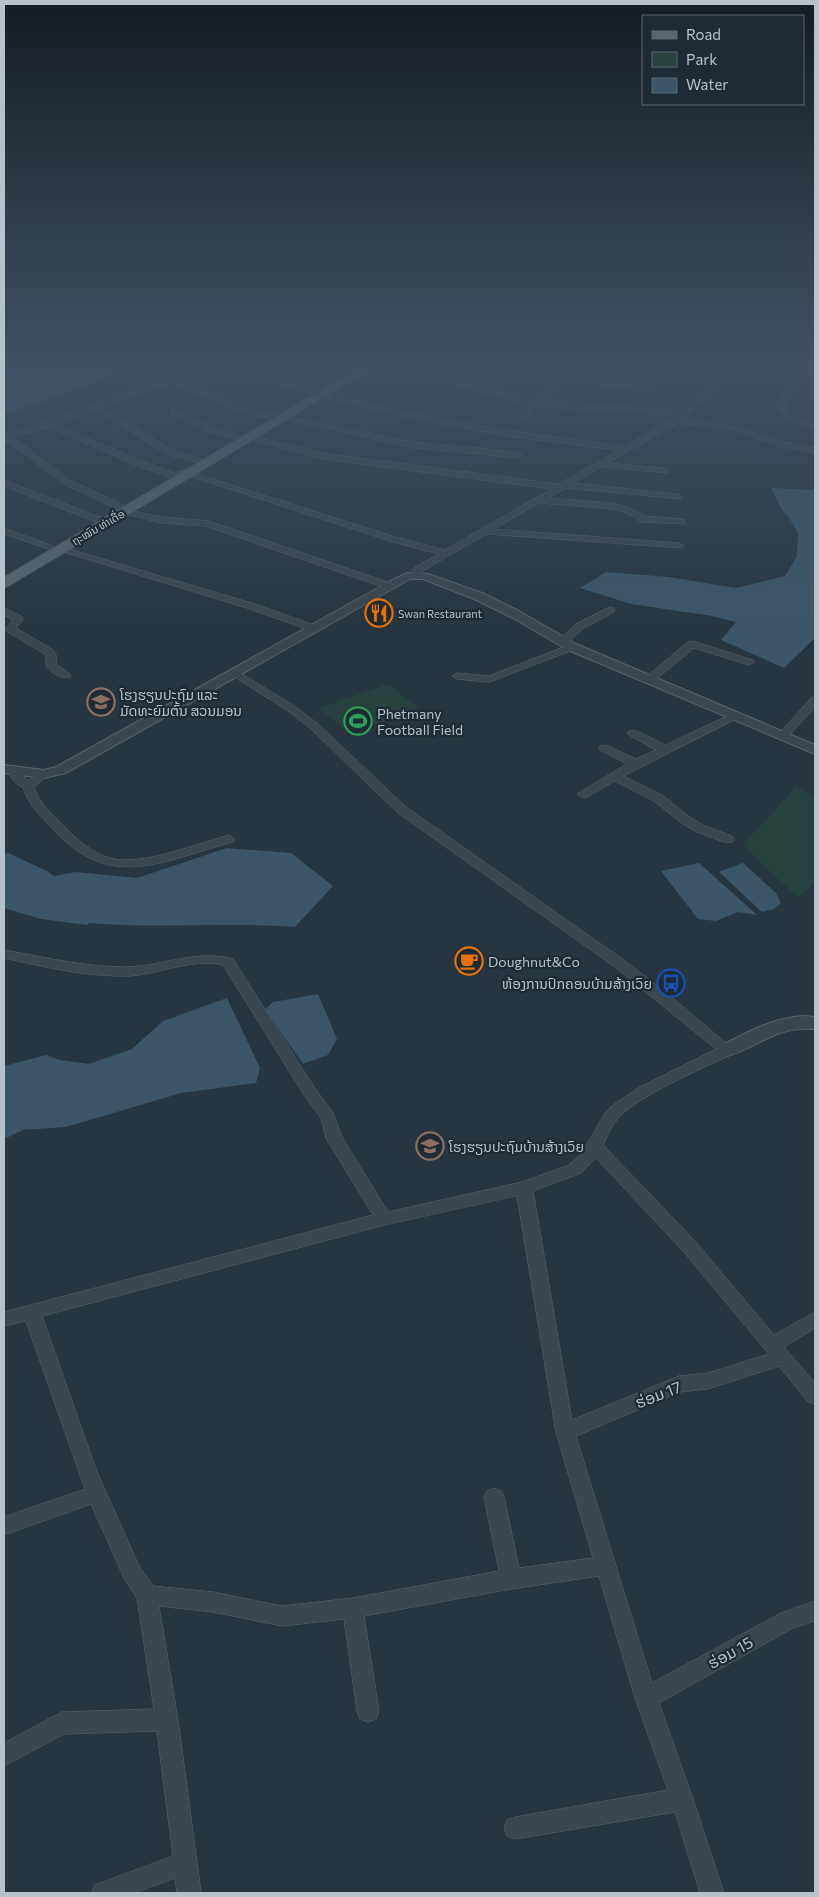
<svg xmlns="http://www.w3.org/2000/svg" width="819" height="1897" font-family="Commissioner,'Noto Sans Lao',sans-serif">
<style>
.green{fill:#28403e}
.water{fill:#3d5667}
.lines{fill:none;stroke-linecap:round;stroke-linejoin:round}
.minor-casing{stroke:#58646c;stroke-width:1}
.tertiary-casing{stroke:#58646c;stroke-width:2}
.primary-casing{stroke:#47525b;stroke-width:1}
.minor{fill:#3a464f;fill-rule:evenodd}
.tertiary{fill:#3a464f;fill-rule:evenodd}
.primary{fill:#58666f;fill-rule:evenodd}
.labels{text-anchor:middle;dominant-baseline:central;stroke-width:4.5;stroke-linejoin:round;paint-order:stroke}
.far-street-label{font-size:11px;fill:#b7c1c9;stroke:#1f2b34}
.far-poi-label{font-size:11px;fill:#b7c1c9;stroke:#1f2b34;text-anchor:start}
.poi-label{font-size:14px;fill:#b7c1c9;stroke:#1f2b34;text-anchor:start}
.near-street-label{font-size:16px;fill:#b7c1c9;stroke:#1f2b34}
</style>
<rect width="100%" height="100%" fill="#26353f"/>
<g class="green">
<polygon points="388,684 419,708 349,733 319,708"/>
<polygon points="796,787 815,797 815,882 798,898 742,845"/>
</g>
<g class="water">
<polygon points="4,364 148,364 4,415"/>
<polygon points="771,488 815,490 815,638 784,668 721,640 736,622 712,616 631,604 580,588 606,572 669,577 736,588 785,576 797,556 798,534 790,519 781,508"/>
<path d="M227,848L291,853L333,886L295,927C226,922 157,929 89,923L87,925L41,919L4,908V855L8,853L47,871L54,876L76,872L137,878Z"/>
<polygon points="699,863 757,915 738,912 716,921 698,919 661,871"/>
<polygon points="743,863 776,893 781,903 774,909 762,912 719,872"/>
<polygon points="318,994 337,1039 328,1055 303,1064 265,1010 273,1002"/>
<polygon points="227,998 260,1068 256,1083 181,1093 66,1127 23,1130 4,1139 4,1066 46,1055 60,1060 89,1064 132,1049 163,1021"/>
</g>
<g class="lines">
<g class="minor-casing">
<g id="minor">
<polygon points="265,364 277,364 336,382 332,384 271,367 258,372 324,393 398,411 505,430 625,446 678,416 534,406 526,419 523,419 519,417 526,404 381,364 395,364 535,401 555,377 563,374 652,388 656,390 652,392 564,379 544,401 685,411 722,376 669,364 685,364 726,373 735,364 744,364 685,419 737,427 784,442 815,448 815,454 779,446 736,431 678,423 608,463 665,468 668,469 668,473 601,467 573,483 677,494 680,495 680,499 566,488 548,498 613,503 630,508 644,516 682,519 685,520 685,524 642,522 624,512 612,509 539,503 494,529 679,543 684,546 682,548 486,534 421,572 418,577 415,578 410,575 414,568 438,554 393,542 177,472 184,470 399,538 445,550 551,489 322,459 244,438 248,435 322,453 559,484 618,450 505,436 398,415 319,397 246,373 191,377 179,380 249,409 274,416 274,420 243,413 171,383 101,408 175,451 201,459 201,463 169,455 94,410 56,424 134,458 177,474 177,478 171,478 128,462 49,427 12,438 28,448 68,479 123,505 123,509 162,517 209,521 393,584 393,588 389,589 205,526 162,523 122,513 122,509 117,509 62,483 22,452 4,441 4,435 168,378 191,373 254,368"/>
<polygon points="305,364 318,364 349,375 345,377"/>
<polygon points="520,364 514,367 510,365 511,364"/>
<polygon points="807,364 815,365 792,389 785,408 790,414 815,425 815,430 784,418 777,408 785,387"/>
<polygon points="171,410 177,410 212,427 243,437 239,440 206,431 171,414"/>
<polygon points="281,415 414,442 518,452 522,455 518,458 414,448 284,419 280,417"/>
<polygon points="4,480 102,518 104,520 102,522 96,522 4,486"/>
<polygon points="4,528 56,547 62,547 255,604 317,626 318,628 313,631 309,630 247,608 54,549 48,549 4,534"/>
<polygon points="610,607 614,608 614,612 584,628 566,644 558,644 557,642 576,624"/>
<path d="M4,608L21,616L23,620L16,628L53,650L56,655V664L71,675L70,677C63,679 51,674 47,667C45,664 46,658 45,654L6,631L5,629L13,620L4,615Z"/>
<polygon points="692,641 753,660 754,662 749,665 694,648 654,681 646,681 645,679 646,677 688,642"/>
<polygon points="572,644 576,645 577,647 576,649 489,682 457,679 452,676 457,673 488,676"/>
<path d="M234,669L296,707L318,724L406,807L625,961L663,990L734,1050L732,1054C704,1068 632,1098 616,1121C610,1128 607,1137 603,1145L695,1241L774,1335L815,1312V1328L784,1347L815,1383V1404L808,1402L779,1366L708,1389L680,1392L576,1436L652,1683L781,1613L815,1601V1621L793,1628L659,1703L693,1799L724,1893H700L675,1812L515,1839L507,1836L504,1828L507,1820L515,1817L668,1790L635,1698L599,1576L511,1589L364,1616L379,1711L376,1719L368,1722L360,1719L357,1711L344,1619L282,1626L213,1612L159,1606L178,1720L201,1893H177L175,1878L134,1893H91L95,1885L173,1856L157,1731L64,1734L4,1766V1743L62,1712L154,1709L137,1598L125,1580L91,1504L4,1535V1517L85,1489L26,1321L4,1326V1312L373,1215L326,1138L321,1118L304,1095L223,965C192,958 160,974 129,976C87,977 45,967 4,958V950C44,957 84,967 126,967C164,966 195,949 233,959L314,1087L333,1113L342,1137L388,1212L522,1182L569,1165L582,1153L605,1113L613,1105L640,1087L716,1049L615,967L398,813L310,728L288,711L230,674L229,672L230,670ZM596,1158L683,1251L769,1354L708,1373L679,1376L572,1420L533,1191L581,1173ZM517,1196L556,1432L593,1558L519,1568L504,1497L501,1491L494,1488L487,1491L484,1497L499,1571L353,1598L282,1606L213,1592L153,1586L139,1566L97,1472L42,1316L384,1225Z"/>
<polygon points="815,697 815,707 787,738 779,738 777,736 779,734 811,698"/>
<polygon points="734,713 740,716 738,718 623,776 662,795 691,818 705,826 732,836 734,839 732,842 724,842 697,832 683,824 654,801 615,781 587,797 583,798 577,794 627,764 600,750 598,748 600,746 608,746 636,759 656,750 629,735 627,733 629,731 637,731 665,745"/>
<path d="M15,768L19,769L28,781L40,771H48L50,774L34,787C39,803 52,814 64,826C76,839 92,853 110,858C139,867 199,843 229,835L235,839L233,842C164,860 111,893 54,830C42,817 28,805 23,787C15,785 12,779 9,772Z"/>
</g>
</g>
<g class="tertiary-casing">
<g id="tertiary">
<polygon points="408,573 428,574 482,593 519,611 576,644 815,745 815,754 568,650 511,617 474,599 423,579 410,579 66,773 44,778 4,773 4,765 44,770 56,767 394,579"/>
<path d="M803,1016L815,1017V1029C774,1026 762,1046 727,1056L721,1054L718,1050L721,1046C747,1032 773,1018 803,1016Z"/>
</g>
</g>
<g class="primary-casing">
<polygon id="primary" points="365,364 380,364 9,586 4,588 4,577"/>
</g>
<use href="#minor" class="minor"/>
<use href="#tertiary" class="tertiary"/>
<use href="#primary" class="primary"/>
</g>
<linearGradient id="sky" x2="0" y2="1"><stop stop-color="#151d23"/><stop offset="0.58" stop-color="#415163"/><stop offset="1" stop-color="#415163" stop-opacity="0"/></linearGradient>
<rect width="819" height="630" fill="url(#sky)"/>
<defs>
<g id="restaurant-ring" transform="scale(1.4375)"><circle r="9.5" fill="#1f2b34" stroke="#e8710a" stroke-width="1.5"/><path d="M-5-6h1v4h1v-4h1v4h1v-4h1v5L-1.5 .5V6h-2V.5L-5-1ZM5-6V6H3V1.5H1.5Q1.5-4 5-6Z" fill="#e8710a"/></g>
<g id="school-ring" transform="scale(1.4375)"><circle r="9.5" fill="#1f2b34" stroke="#8d6e63" stroke-width="1.5"/><path d="M0-5L7-2L0 1L-7-2ZM-4 1L0 2.5L4 1V4Q0 6-4 4Z" fill="#8d6e63"/></g>
<g id="stadium-ring" transform="scale(1.4375)"><circle r="9.5" fill="#1f2b34" stroke="#2e9e5b" stroke-width="1.5"/><path d="M0-5a6.5 5 0 1 0 0 10a6.5 5 0 1 0 0-10ZM-3.5-1.8h7v3.6h-7Z" fill="#2e9e5b"/></g>
<g id="cafe-ring" transform="scale(1.4375)"><circle r="9.5" fill="#1f2b34" stroke="#e8710a" stroke-width="1.5"/><path d="M-5.5-4.5H6V0H3Q3 3.5 0 3.5H-2.5Q-5.5 3.5-5.5 0ZM3-3.2v2h1.7v-2ZM-6 4.5H4V6H-6Z" fill="#e8710a"/></g>
<g id="bus-ring" transform="scale(1.4375)"><circle r="9.5" fill="#1f2b34" stroke="#1a4fb4" stroke-width="1.5"/><path d="M-5-6H5V4H4V6H2V4H-2V6H-4V4H-5ZM-3.5-4V0h7V-4ZM-3.5 1.2v1.5H-2V1.2ZM2 1.2v1.5H3.5V1.2Z" fill="#1a4fb4"/></g>
</defs>
<g fill-rule="evenodd">
<use href="#restaurant-ring" x="379" y="613"/>
<use href="#school-ring" x="101" y="702"/>
<use href="#stadium-ring" x="358" y="721"/>
<use href="#cafe-ring" x="469" y="961"/>
<use href="#bus-ring" x="671" y="983"/>
<use href="#school-ring" x="430" y="1146"/>
</g>
<g class="labels">
<g class="far-street-label">
<text transform="translate(98 527) rotate(-30)">ຖະໝົນ ທ່າເດື່ອ</text>
</g>
<g class="far-poi-label">
<text x="398" y="613">Swan Restaurant</text>
</g>
<g class="poi-label">
<text x="120" y="694">ໂຮງຮຽນປະຖົມ ແລະ<tspan x="120" dy="16">ມັດທະຍົມຕົ້ນ ສວນມອນ</tspan></text>
<text x="377" y="713">Phetmany<tspan x="377" dy="16">Football Field</tspan></text>
<text x="488" y="961">Doughnut&amp;Co</text>
<text x="652" y="983" text-anchor="end">ຫ້ອງການປົກຄອນບ້າມສ້າງເວົຍ</text>
<text x="449" y="1146">ໂຮງຮຽນປະຖົມບ້ານສ້າງເວົຍ</text>
</g>
<g class="near-street-label">
<text transform="translate(658 1394) rotate(-21)">ຮ່ອມ 17</text>
<text transform="translate(730 1652) rotate(-29)">ຮ່ອມ 15</text>
</g>
</g>
<rect width="819" height="1897" fill="none" stroke="#b7c1c9" stroke-width="10"/>
<rect x="642" y="15" width="162" height="90" fill="#1f2b34" stroke="#5c6770"/>
<rect x="652" y="31" width="25" height="8" fill="#58666f" stroke="#5c6770"/>
<text x="686" y="40" font-size="15" fill="#b7c1c9">Road</text>
<rect x="652" y="52" width="25" height="15" fill="#28403e" stroke="#5c6770"/>
<text x="686" y="65" font-size="15" fill="#b7c1c9">Park</text>
<rect x="652" y="78" width="25" height="15" fill="#3d5667" stroke="#5c6770"/>
<text x="686" y="90" font-size="15" fill="#b7c1c9">Water</text>
</svg>
